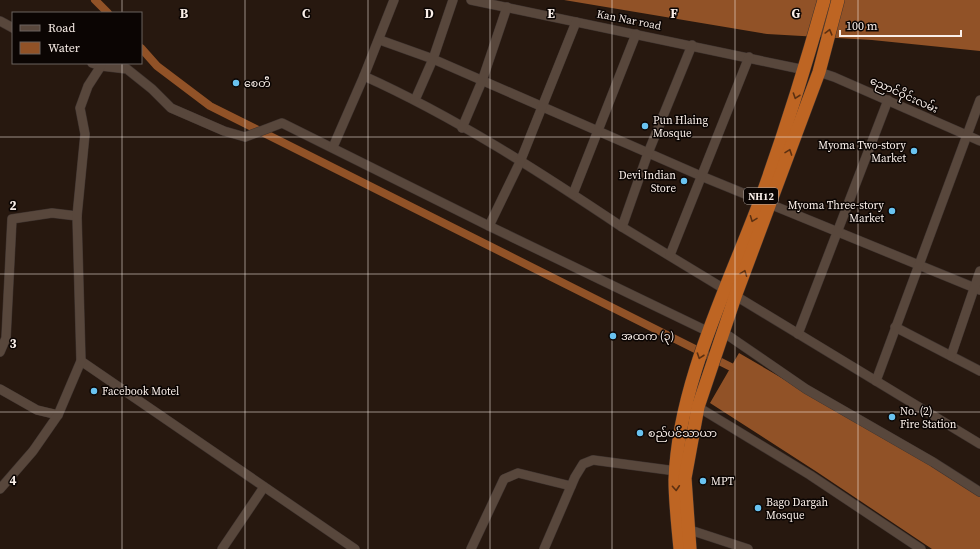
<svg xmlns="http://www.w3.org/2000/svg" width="980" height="549" font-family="'Source Serif 4','Noto Sans Myanmar',serif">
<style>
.water{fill:#915227}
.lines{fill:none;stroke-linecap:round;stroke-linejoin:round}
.canal{stroke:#915227;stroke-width:8}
.minor-casing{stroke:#3e332f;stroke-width:10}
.highway-casing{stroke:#3e332f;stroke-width:14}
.minor{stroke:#58473c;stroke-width:9}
.highway{stroke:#be6523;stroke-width:13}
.oneway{stroke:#5c3011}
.grid{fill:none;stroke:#faefe9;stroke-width:1;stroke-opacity:0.55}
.poi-dot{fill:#69c3f1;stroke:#0b0503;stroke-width:1.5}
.labels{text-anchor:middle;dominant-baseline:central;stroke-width:3;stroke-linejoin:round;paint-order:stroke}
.shield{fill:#0b0503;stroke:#b2a9a4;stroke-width:1}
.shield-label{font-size:10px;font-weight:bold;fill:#faefe9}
.street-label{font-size:11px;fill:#faefe9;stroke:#0b0503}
.poi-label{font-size:11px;fill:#faefe9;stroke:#0b0503;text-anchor:start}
.grid-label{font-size:13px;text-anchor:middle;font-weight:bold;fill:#faefe9;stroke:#0b0503;stroke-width:3;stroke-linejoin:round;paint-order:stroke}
</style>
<rect width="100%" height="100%" fill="#27180f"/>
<g class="water">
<polygon points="564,0 980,0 980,51 872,40 767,34"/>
<polygon points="739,353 947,474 980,497 980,549 932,549 817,472 710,403"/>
</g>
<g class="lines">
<g class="canal">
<polyline points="95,0 108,13"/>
<polyline points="141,48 157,66 210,106 731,367"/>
</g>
<g class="minor-casing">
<g id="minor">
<polyline points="471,0 805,70"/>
<polyline points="0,21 13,28"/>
<polyline points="380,40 433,59 701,176 980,290"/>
<polyline points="92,63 101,66 127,69 152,89 171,108 224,131 245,137 282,123 489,226 709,332"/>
<polyline points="819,72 834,77 980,141"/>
<path d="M364,76C455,117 540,172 622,227L980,444"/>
<polyline points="415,100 433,59 453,0"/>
<polyline points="462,128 482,81 507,7"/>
<polyline points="333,147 364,76 394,0"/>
<polyline points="573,194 636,34"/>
<polyline points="489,226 520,162 576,22"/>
<polyline points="622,227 648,153 692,45"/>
<polyline points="670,255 749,57"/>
<polyline points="895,327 980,371"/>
<polyline points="723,332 806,389 933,462 980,492"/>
<polyline points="798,334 888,100"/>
<polyline points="0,352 6,338 12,219 52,213 77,216"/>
<polyline points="951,356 980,271"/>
<polyline points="81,361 355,549"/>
<polyline points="876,381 980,100"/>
<polyline points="0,389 37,410 58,415"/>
<polyline points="698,407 810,475 921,549"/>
<polyline points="0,489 33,451 58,415 81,361 77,216 85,134 80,108 88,86 101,66"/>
<polyline points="687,529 748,549"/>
<polyline points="222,549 264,487"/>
<polyline points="471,549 504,479 518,473 571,486"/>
<polyline points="544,549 575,477 583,464 593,460 676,471"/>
</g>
</g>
<g class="highway-casing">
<g id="highway">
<path d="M680,549C678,527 675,502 675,480C678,385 727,289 760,201C784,135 805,68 824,0"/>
<polyline points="690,549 685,478 698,407 736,294 819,72 838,0"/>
</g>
</g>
<use href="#minor" class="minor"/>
<use href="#highway" class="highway"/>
</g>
<defs><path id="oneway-chevron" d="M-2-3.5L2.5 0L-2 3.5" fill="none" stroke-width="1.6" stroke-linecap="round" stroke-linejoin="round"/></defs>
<g class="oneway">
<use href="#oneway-chevron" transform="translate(829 32) rotate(-75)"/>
<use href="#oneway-chevron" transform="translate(796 96) rotate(109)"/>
<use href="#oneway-chevron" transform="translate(789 152) rotate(-70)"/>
<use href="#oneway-chevron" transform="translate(753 219) rotate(111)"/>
<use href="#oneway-chevron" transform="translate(744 273) rotate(-69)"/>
<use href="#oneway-chevron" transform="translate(700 356) rotate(109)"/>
<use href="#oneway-chevron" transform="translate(676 488) rotate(86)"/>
</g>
<path class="grid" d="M122,0V13M245,0V549M368,0V549M490,0V549M612,0V549M735,0V549M858,0V549M122,63V549M0,137H980M0,274H980M0,412H980"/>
<g class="poi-dot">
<circle cx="236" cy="83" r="4"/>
<circle cx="645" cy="126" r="4"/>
<circle cx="914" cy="151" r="4"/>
<circle cx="684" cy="181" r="4"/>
<circle cx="892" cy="211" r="4"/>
<circle cx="613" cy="336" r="4"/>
<circle cx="94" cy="391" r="4"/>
<circle cx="892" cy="417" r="4"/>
<circle cx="640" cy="433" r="4"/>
<circle cx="703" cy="481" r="4"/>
<circle cx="758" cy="508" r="4"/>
</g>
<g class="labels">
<rect class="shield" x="744" y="188" width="34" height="16" rx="3"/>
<g class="shield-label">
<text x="761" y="196">NH12</text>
</g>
<g class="street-label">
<text transform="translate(629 20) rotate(11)">Kan Nar road</text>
<text transform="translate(904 95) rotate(24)">ညောင်ဝိုင်းလမ်း</text>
</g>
<g class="poi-label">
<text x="244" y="83">စေတီ</text>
<text x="653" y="120">Pun Hlaing<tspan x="653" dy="13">Mosque</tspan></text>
<text x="906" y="145" text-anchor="end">Myoma Two-story<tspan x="906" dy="13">Market</tspan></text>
<text x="676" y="175" text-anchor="end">Devi Indian<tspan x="676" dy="13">Store</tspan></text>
<text x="884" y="205" text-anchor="end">Myoma Three-story<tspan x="884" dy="13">Market</tspan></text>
<text x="621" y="336">အထက (၃)</text>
<text x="102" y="391">Facebook Motel</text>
<text x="900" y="411">No. (2)<tspan x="900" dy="13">Fire Station</tspan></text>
<text x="648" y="433">စည်ပင်သာယာ</text>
<text x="711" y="481">MPT</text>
<text x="766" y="502">Bago Dargah<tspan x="766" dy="13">Mosque</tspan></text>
</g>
</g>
<g class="grid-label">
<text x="184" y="18">B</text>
<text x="306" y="18">C</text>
<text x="429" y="18">D</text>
<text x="551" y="18">E</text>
<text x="674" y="18">F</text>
<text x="796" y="18">G</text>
<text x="13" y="210">2</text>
<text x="13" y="348">3</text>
<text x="13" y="485">4</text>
</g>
<rect x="12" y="12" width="130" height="52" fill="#0b0503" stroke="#6b635f"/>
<rect x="20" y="25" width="20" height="6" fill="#58473c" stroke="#6b635f"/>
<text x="48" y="32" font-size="12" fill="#faefe9">Road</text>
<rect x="20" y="42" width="20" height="12" fill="#915227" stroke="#6b635f"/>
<text x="48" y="52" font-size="12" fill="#faefe9">Water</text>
<path d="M840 30v6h121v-6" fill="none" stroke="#faefe9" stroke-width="2"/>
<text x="846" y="30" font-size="12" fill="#faefe9" stroke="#0b0503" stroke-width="3" paint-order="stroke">100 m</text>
</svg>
